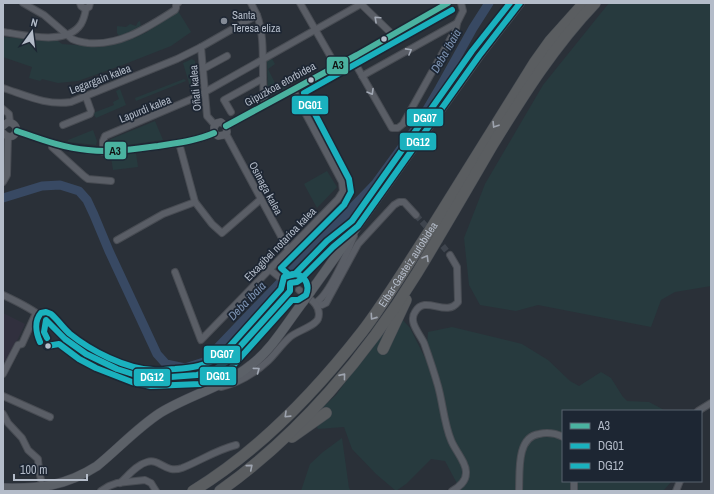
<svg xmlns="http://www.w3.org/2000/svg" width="714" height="494" font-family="'Archivo Narrow',sans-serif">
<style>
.medical{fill:#31303e}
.green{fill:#273a3e}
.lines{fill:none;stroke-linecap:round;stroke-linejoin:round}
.river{stroke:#384963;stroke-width:9}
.minor-tunnel{stroke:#3f454e;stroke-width:6;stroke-dasharray:6 3;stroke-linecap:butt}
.minor-casing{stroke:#484c53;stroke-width:8}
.tertiary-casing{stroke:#484c53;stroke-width:8}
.primary-casing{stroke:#484c55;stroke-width:10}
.motorway-casing{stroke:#474c53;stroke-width:12}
.minor{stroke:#5a5e66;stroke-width:6}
.tertiary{stroke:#5a5e66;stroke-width:7}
.primary{stroke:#5c6168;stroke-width:9}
.motorway{stroke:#5a5d60;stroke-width:11}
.primary-bridge-casing{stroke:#484c55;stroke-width:10;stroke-linecap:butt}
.primary-bridge{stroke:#5c6168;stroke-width:9}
.bus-1-casing{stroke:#1d2633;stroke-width:9}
.bus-2-casing{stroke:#1d2633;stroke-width:9}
.bus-3-casing{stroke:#1d2633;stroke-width:9}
.bus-4-casing{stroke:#1d2633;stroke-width:9}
.bus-1{stroke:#4ab2a0;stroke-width:6}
.bus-2{stroke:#1ab1be;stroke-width:6}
.bus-3{stroke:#1ab1be;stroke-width:6}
.bus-4{stroke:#1ab1be;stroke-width:6}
.oneway{stroke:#a2a9b5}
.oneway2{stroke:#9ea4af}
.poi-dot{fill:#848b96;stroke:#1d2633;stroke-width:1.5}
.bus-dot{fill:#b4bcc9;stroke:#1d2633;stroke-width:1.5}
.labels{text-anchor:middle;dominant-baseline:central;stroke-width:3.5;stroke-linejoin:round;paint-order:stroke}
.poi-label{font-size:11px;fill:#b4bcc9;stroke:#1d2633;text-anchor:start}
.street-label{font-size:11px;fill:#b4bcc9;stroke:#1d2633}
.water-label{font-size:12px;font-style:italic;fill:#7c92b1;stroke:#1d2633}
.line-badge{stroke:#1d2633;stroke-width:1.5}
.badge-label{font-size:11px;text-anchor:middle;font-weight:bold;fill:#fff}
.pale-badge-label{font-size:11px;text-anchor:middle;font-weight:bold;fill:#111}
</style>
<rect width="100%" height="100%" fill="#2a3038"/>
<polygon class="medical" points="3,313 25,324 7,362 3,360"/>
<g class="green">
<polygon points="609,3 711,3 711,286 675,292 661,300 651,327 538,305 516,311 480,305 469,285 464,238 485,184 543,85"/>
<polygon points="178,11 191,32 171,46 120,66 78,81 58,83 42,79 40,81 29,78 32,67 3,57 3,37 58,41 62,44 103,47 130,40 147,32"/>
<polygon points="140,21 141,29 120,37 117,33 117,26 126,27 130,24 136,26 138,22"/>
<polygon points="271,57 275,64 268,69 276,85 284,81 288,87 268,98 267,59"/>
<polygon points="192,59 195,61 197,89 192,93 183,63"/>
<polygon points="184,79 186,81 136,101 135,98"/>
<polygon points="120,89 126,105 96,118 93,113 114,105 113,102 119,99 116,91"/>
<polygon points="155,121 163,140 112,147 110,145 109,141 111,139"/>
<polygon points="93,130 97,141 96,145 68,142 68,140"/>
<polygon points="136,153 138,167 113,170 111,157"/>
<polygon points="327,171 337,187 317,208 304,184"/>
<polygon points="396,312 410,328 426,360 428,332 452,327 522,344 548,360 570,381 579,386 601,372 611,378 623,397 627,401 649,402 666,411 563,411 563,481 672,481 663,491 461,491 445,461 431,459 406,484 396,491 376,474 352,449 344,427 318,429 312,417 336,395"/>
<polygon points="342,438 349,488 351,491 301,491 310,464 323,452"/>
</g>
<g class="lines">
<polyline class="river" points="3,198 42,186 60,185 79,191 87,200 94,215 109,251 157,354 166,364 185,368 207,361 219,346 376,183 416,128 439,89 473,28 489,3"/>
<g class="minor-tunnel">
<polyline points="416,215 431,232"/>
<polyline points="437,239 450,255"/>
</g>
<g class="minor-casing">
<g id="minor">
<path d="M23,3L44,15L72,39C78,42 82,42 88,43C121,46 148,27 175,10L176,8V5L178,3"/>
<polyline points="80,3 81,6 85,9 89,7 90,3"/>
<polyline points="300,3 336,66"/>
<polyline points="360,3 393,35"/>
<path d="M257,15C267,42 260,76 265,105"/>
<path d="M3,32C25,35 67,46 81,24C84,19 85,14 86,9"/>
<polyline points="201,47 207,116 215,125"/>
<polyline points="352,58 392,128 398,128 403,124 456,29 457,23 463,11 461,3"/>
<polyline points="203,69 227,56"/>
<polyline points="362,76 457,23"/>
<path d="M3,88C25,95 47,106 71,102L177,59L201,47L257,15L251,3"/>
<polyline points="3,109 9,114 10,122"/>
<polyline points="231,112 224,100 262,79"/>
<polyline points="63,125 90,114 91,111 86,97"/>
<polyline points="226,134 289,251"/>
<polyline points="52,143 52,147 84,176 88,179 111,181"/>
<polyline points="179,143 195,202 212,224 222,233 261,199"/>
<polyline points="103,152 103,141 105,136 199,96 205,92 361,4"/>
<polyline points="3,182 7,175 8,137"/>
<polyline points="117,240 163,214 195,202"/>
<path d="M450,255L457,267L458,302C446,318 425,294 415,312C408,322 420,334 424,343C429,357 434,372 438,386C443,404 444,423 451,440C454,449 467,463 466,473C466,482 459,487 452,491"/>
<polyline points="269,269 289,285 289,288"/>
<polyline points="175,272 201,340 338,199 343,191 342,182 293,90"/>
<polyline points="289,285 292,282 297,282 300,280 333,247 349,234"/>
<path d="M3,295C16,301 31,308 43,318C51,325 58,334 67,341C90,359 121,374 150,378C158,379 167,378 174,377C197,376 207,377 226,362L290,291"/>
<polyline points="315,303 322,305 326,303 358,244 394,205 399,202 404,202 416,215"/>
<path d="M315,303C329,296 348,251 354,236"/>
<polyline points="3,374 18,345 22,344 36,313"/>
<path d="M221,387C239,383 255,373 269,360C276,353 282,344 290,337C297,331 315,326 318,319C323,305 307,297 299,290"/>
<polyline points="3,396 50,417"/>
<polyline points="698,411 711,403"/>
<polyline points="3,414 8,423 22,438 28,450 38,459 39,470 41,480"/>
<path d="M120,483C128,476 136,465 147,462C160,458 165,474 182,468C200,461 216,450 236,445"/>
<polyline points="101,491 109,486 117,483 145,480 151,483 156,491"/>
<path d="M519,491C520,473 516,437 539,434C548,432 555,433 563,437"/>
<polyline points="574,491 574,481"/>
<polyline points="676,491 680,481"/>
</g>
</g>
<g class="tertiary-casing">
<g id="tertiary">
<path d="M3,126L8,122C24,124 14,145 3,133"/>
<polyline points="226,126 357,55 448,3"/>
<path d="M17,131C43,140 69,150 97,151C117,152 138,149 158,146C178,144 196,141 214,133"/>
<polyline points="214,133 214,127 217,123 221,122 226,126"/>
<polyline points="214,133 218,136 224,135 227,132 226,126"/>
</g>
</g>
<g class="primary-casing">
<g id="primary">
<polyline points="311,291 479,56 520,3"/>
<path d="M3,488C39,489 66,486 97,466C118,449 137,428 160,413C189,395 224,387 251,365C272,349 287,323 303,302"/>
</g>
</g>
<g class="motorway-casing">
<g id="motorway">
<polyline points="383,349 406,300"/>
<polyline points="292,437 326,413"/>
<path id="s1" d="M193,491C257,452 316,391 362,332C388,298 410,260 434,224C468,170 501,116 535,62L550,41L584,3"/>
<path d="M220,491C299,435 367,355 417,273C443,230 468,187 493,144C524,94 554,46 595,3"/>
</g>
</g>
<use href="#minor" class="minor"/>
<use href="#tertiary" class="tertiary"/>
<use href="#primary" class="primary"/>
<use href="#motorway" class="motorway"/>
<g class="primary-bridge-casing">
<polyline id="primary-bridge" points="303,302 311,291"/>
</g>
<use href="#primary-bridge" class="primary-bridge"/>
<g class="bus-1-casing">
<g id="bus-1">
<polyline points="226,126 357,55 448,3"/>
<path d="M17,131C40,139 63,148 88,150C111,153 134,149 158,146C177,143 196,141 214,133"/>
</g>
</g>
<g class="bus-2-casing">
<path id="bus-2" d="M47,346L59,344L79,359L96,368L132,382L151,386L200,384L213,379L231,368L292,300H298L306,295C311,283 302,271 289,275L281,268L344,205L351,192L349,179L304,93L452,10"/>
</g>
<g class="bus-3-casing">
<polyline id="bus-3" points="47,338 44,332 46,320 65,339 86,354 117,369 139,376 157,378 197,375 214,370 226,362 290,291 290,283 297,282 300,280 333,247 358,226 479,56 520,3"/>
</g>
<g class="bus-4-casing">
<path id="bus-4" d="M40,342C36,333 34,321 41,313L46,312L51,314C58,320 63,328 70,334C91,351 126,369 153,370C160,371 168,369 175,369C192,368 206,366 221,356L281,289L284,277L295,274L327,241L352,221L472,51L510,3"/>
</g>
<use href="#bus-1" class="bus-1"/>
<use href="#bus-2" class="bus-2"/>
<use href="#bus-3" class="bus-3"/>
<use href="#bus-4" class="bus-4"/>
</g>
<defs><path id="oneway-chevron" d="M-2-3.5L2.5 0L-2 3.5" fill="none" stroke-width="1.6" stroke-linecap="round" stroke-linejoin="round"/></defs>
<g class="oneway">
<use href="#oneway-chevron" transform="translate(377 19) rotate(-137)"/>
<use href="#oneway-chevron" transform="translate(409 51) rotate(-29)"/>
<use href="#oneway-chevron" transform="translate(371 92) rotate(60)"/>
<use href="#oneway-chevron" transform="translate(257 370) rotate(-37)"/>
</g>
<g class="oneway2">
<use href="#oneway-chevron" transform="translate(495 125) rotate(122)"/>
<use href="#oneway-chevron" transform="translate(426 258) rotate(-59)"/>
<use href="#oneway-chevron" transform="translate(373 317) rotate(125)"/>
<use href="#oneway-chevron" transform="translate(343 376) rotate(-51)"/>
<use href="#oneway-chevron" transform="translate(287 415) rotate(136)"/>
<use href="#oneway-chevron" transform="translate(250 467) rotate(-40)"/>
</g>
<circle class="poi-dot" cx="224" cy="21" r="4"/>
<g class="bus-dot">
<circle cx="384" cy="39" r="3.5"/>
<circle cx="311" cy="80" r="3.5"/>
<circle cx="48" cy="346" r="3.5"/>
</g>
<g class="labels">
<g class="poi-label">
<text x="232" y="15">Santa<tspan x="232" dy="13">Teresa eliza</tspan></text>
</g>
<g class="street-label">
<text transform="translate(100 79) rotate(-21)">Legargain kalea</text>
<text transform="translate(280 84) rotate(-29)">Gipuzkoa etorbidea</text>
<text transform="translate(195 88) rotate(-95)">Oñati kalea</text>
<text transform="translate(145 109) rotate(-22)">Lapurdi kalea</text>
<text transform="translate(266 188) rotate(62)">Osinaga kalea</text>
<text transform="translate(280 244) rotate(-46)">Etxagibel notarioa kalea</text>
<text stroke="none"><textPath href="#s1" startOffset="315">Eibar-Gasteiz autobidea</textPath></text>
</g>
<g class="water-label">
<text transform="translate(446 51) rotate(-60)">Deba ibaia</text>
<text transform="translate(247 301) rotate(-46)">Deba ibaia</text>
</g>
</g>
<g class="line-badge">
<rect x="326" y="56" width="23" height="19" rx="4" fill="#4ab2a0"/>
<rect x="291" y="95" width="38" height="20" rx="4" fill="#1ab1be"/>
<rect x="406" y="108" width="38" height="19" rx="4" fill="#1ab1be"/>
<rect x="399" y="132" width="38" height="19" rx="4" fill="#1ab1be"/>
<rect x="104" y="141" width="23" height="19" rx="4" fill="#4ab2a0"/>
<rect x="203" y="345" width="38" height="19" rx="4" fill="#1ab1be"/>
<rect x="199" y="366" width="38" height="20" rx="4" fill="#1ab1be"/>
<rect x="133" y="368" width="38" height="19" rx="4" fill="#1ab1be"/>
</g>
<g class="badge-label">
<text x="310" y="109">DG01</text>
<text x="425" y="122">DG07</text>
<text x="418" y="146">DG12</text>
<text x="222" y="358">DG07</text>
<text x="218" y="380">DG01</text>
<text x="152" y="381">DG12</text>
</g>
<g class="pale-badge-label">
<text x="338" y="69">A3</text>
<text x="115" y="155">A3</text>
</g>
<rect width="714" height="494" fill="none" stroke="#b4bcc9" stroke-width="8"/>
<rect x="562" y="410" width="140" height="72" fill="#1d2633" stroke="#59626f"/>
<rect x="570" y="423" width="20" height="6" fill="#4ab2a0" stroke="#59626f"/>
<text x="598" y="430" font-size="12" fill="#b4bcc9">A3</text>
<rect x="570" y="443" width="20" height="6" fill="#1ab1be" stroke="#59626f"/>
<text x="598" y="450" font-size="12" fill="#b4bcc9">DG01</text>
<rect x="570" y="463" width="20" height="6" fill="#1ab1be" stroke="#59626f"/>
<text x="598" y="470" font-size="12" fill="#b4bcc9">DG12</text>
<g transform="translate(32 32) rotate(14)" stroke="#1d2633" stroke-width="3" paint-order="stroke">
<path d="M0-3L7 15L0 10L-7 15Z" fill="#b4bcc9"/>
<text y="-6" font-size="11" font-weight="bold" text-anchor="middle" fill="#b4bcc9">N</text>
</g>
<path d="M14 474v6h73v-6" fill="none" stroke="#b4bcc9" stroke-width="2"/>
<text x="20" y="474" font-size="12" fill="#b4bcc9" stroke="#1d2633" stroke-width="3" paint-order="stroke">100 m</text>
</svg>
